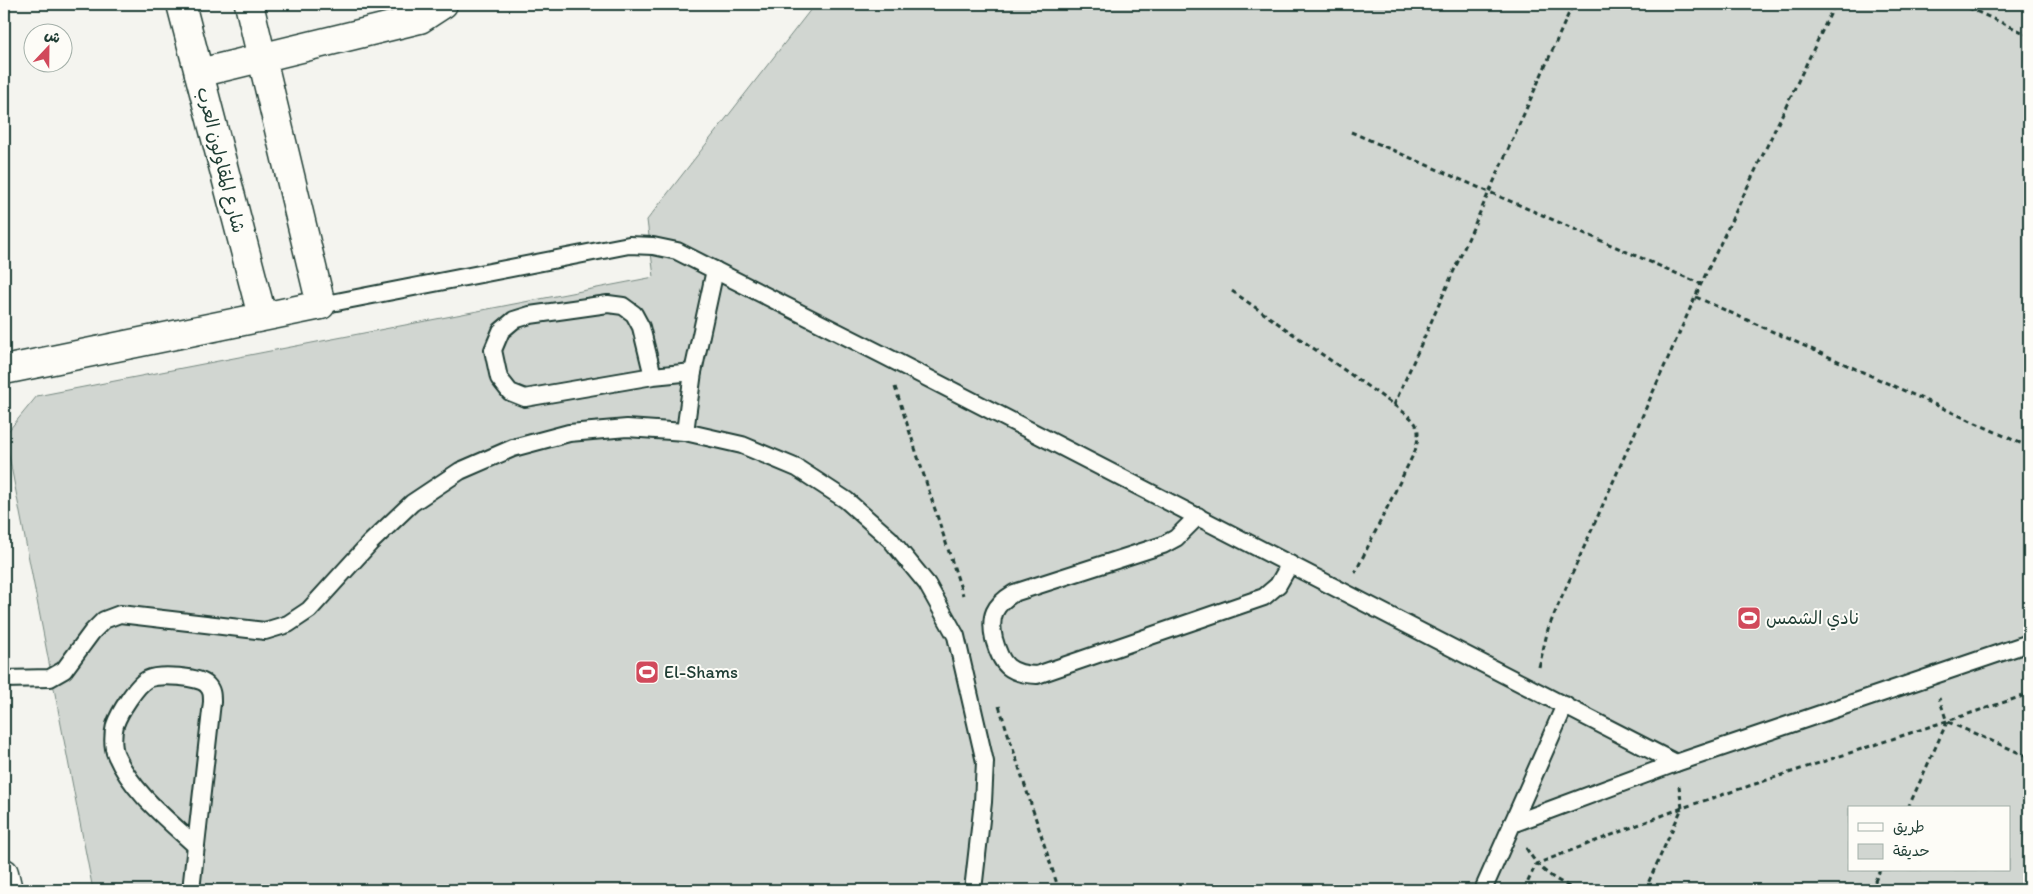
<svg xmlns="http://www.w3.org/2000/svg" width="2033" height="894" font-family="Itim,'Playpen Sans Arabic',sans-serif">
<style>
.green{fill:#d1d6d1;stroke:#788a82;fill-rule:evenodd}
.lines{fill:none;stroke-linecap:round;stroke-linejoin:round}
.service-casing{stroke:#1f3d34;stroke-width:20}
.minor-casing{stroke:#1f3d34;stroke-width:31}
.primary-casing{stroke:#1f3d34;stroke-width:31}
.path{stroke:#1f3d34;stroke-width:3;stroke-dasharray:5 4;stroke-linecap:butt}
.service{stroke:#fdfcf7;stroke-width:16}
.minor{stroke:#fdfcf7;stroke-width:28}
.primary{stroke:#fdfcf7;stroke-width:28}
.labels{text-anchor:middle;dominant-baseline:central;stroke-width:4;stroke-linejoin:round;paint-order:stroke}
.street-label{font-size:18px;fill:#1f3d34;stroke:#fdfcf7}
.poi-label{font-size:18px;fill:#1f3d34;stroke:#fdfcf7;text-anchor:start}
</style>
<rect width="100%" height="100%" fill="#f4f4ef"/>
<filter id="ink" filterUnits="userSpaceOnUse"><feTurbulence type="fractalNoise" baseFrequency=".02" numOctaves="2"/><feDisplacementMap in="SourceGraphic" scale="10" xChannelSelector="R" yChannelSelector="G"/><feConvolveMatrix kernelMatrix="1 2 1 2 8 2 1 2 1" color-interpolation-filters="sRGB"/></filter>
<g filter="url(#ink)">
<path class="green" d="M815,4H2029V890H93L5,435L37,396L654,277L647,220ZM1849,808H2009V870H1849Z"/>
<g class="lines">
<g class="service-casing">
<g id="service">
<polyline points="321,305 629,245 653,246 677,251 885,356 1676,763"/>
<polyline points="653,376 641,327 634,314 623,306 608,304 530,315 514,320 501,331 493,350 499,378 510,392 525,398 653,376 693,372"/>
<polyline points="685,432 693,372 715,270"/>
<path d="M1198,516L1176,538L1163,545L1014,593C994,605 989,616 994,639C1001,665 1009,674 1037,675L1264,597L1278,585L1290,564"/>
<polyline points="4,679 50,678 64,670 92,632 104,620 120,614 265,631 288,624 309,610 370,543 412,503 460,471 513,448 569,433 627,428 685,432 742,445 797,468 846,500 890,539 927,584 956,636 985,762 983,802 973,890"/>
<polyline points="1512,824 1676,763 2029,643"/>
<path d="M191,890L212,702C212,695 212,690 207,685C199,676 159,674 148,679C137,684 119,713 115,725C113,733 112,746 116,755C132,792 167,819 196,846"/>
<polyline points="1483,890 1565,705"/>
</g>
</g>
<g class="minor-casing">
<g id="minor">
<polyline points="181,4 262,316"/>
<polyline points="199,73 420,19 443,4"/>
<polyline points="4,370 321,305 249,4"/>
</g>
</g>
<g class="primary-casing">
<polyline id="primary" points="4,873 8,890"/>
</g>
<g class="path">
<polyline points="1960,4 2029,35"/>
<polyline points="1351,132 1701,284"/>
<path d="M1232,291L1394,405C1415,421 1423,423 1415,451L1355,573"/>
<polyline points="1696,297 2029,447"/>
<polyline points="895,387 963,595"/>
<polyline points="1394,405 1573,4"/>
<polyline points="1539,667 1548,629 1557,608 1701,284 1835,4"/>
<polyline points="999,706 1059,890"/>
<polyline points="1948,722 2029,757"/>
<polyline points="1908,808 1947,722 1939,698"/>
<path d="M1526,848C1541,872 1552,878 1576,890"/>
<polyline points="1047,890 1058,889"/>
<polyline points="1524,890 1536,864 1682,808 2029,694"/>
<polyline points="1645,890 1682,808 1679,786"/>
<polyline points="1871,890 1880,870"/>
</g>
<use href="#service" class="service"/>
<use href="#minor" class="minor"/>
<use href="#primary" class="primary"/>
</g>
</g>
<defs>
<g id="stadium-square" transform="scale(1.25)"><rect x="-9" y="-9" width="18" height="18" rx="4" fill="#d1495b" stroke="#fdfcf7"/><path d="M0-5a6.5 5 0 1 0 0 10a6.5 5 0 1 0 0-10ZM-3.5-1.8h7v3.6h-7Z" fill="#fff"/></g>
</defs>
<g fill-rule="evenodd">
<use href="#stadium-square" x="1749" y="618"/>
<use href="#stadium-square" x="647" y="672"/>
</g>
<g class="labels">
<g class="street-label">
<text transform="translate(221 160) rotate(76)">شارع المقاولون العرب</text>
</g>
<g class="poi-label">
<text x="1766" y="618">نادي الشمس</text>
<text x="664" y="672">El-Shams</text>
</g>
</g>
<rect width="2033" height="894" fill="none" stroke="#fdfcf7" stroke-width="20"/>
<rect x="10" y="10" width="2013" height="874" fill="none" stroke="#1f3d34" stroke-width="2" filter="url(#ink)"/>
<rect x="1848" y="806" width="162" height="65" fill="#fdfcf7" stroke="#a4b0a9"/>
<rect x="1858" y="823" width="25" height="8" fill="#fdfcf7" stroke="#a4b0a9"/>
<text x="1893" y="832" font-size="15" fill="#1f3d34">طريق</text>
<rect x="1858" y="844" width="25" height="15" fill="#d1d6d1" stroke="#a4b0a9"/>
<text x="1893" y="856" font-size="15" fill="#1f3d34">حديقة</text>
<g transform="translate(48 48) rotate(22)"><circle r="24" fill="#fdfcf7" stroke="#a4b0a9"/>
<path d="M0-4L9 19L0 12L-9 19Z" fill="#d1495b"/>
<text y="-8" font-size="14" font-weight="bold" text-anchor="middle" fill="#1f3d34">ش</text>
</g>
</svg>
